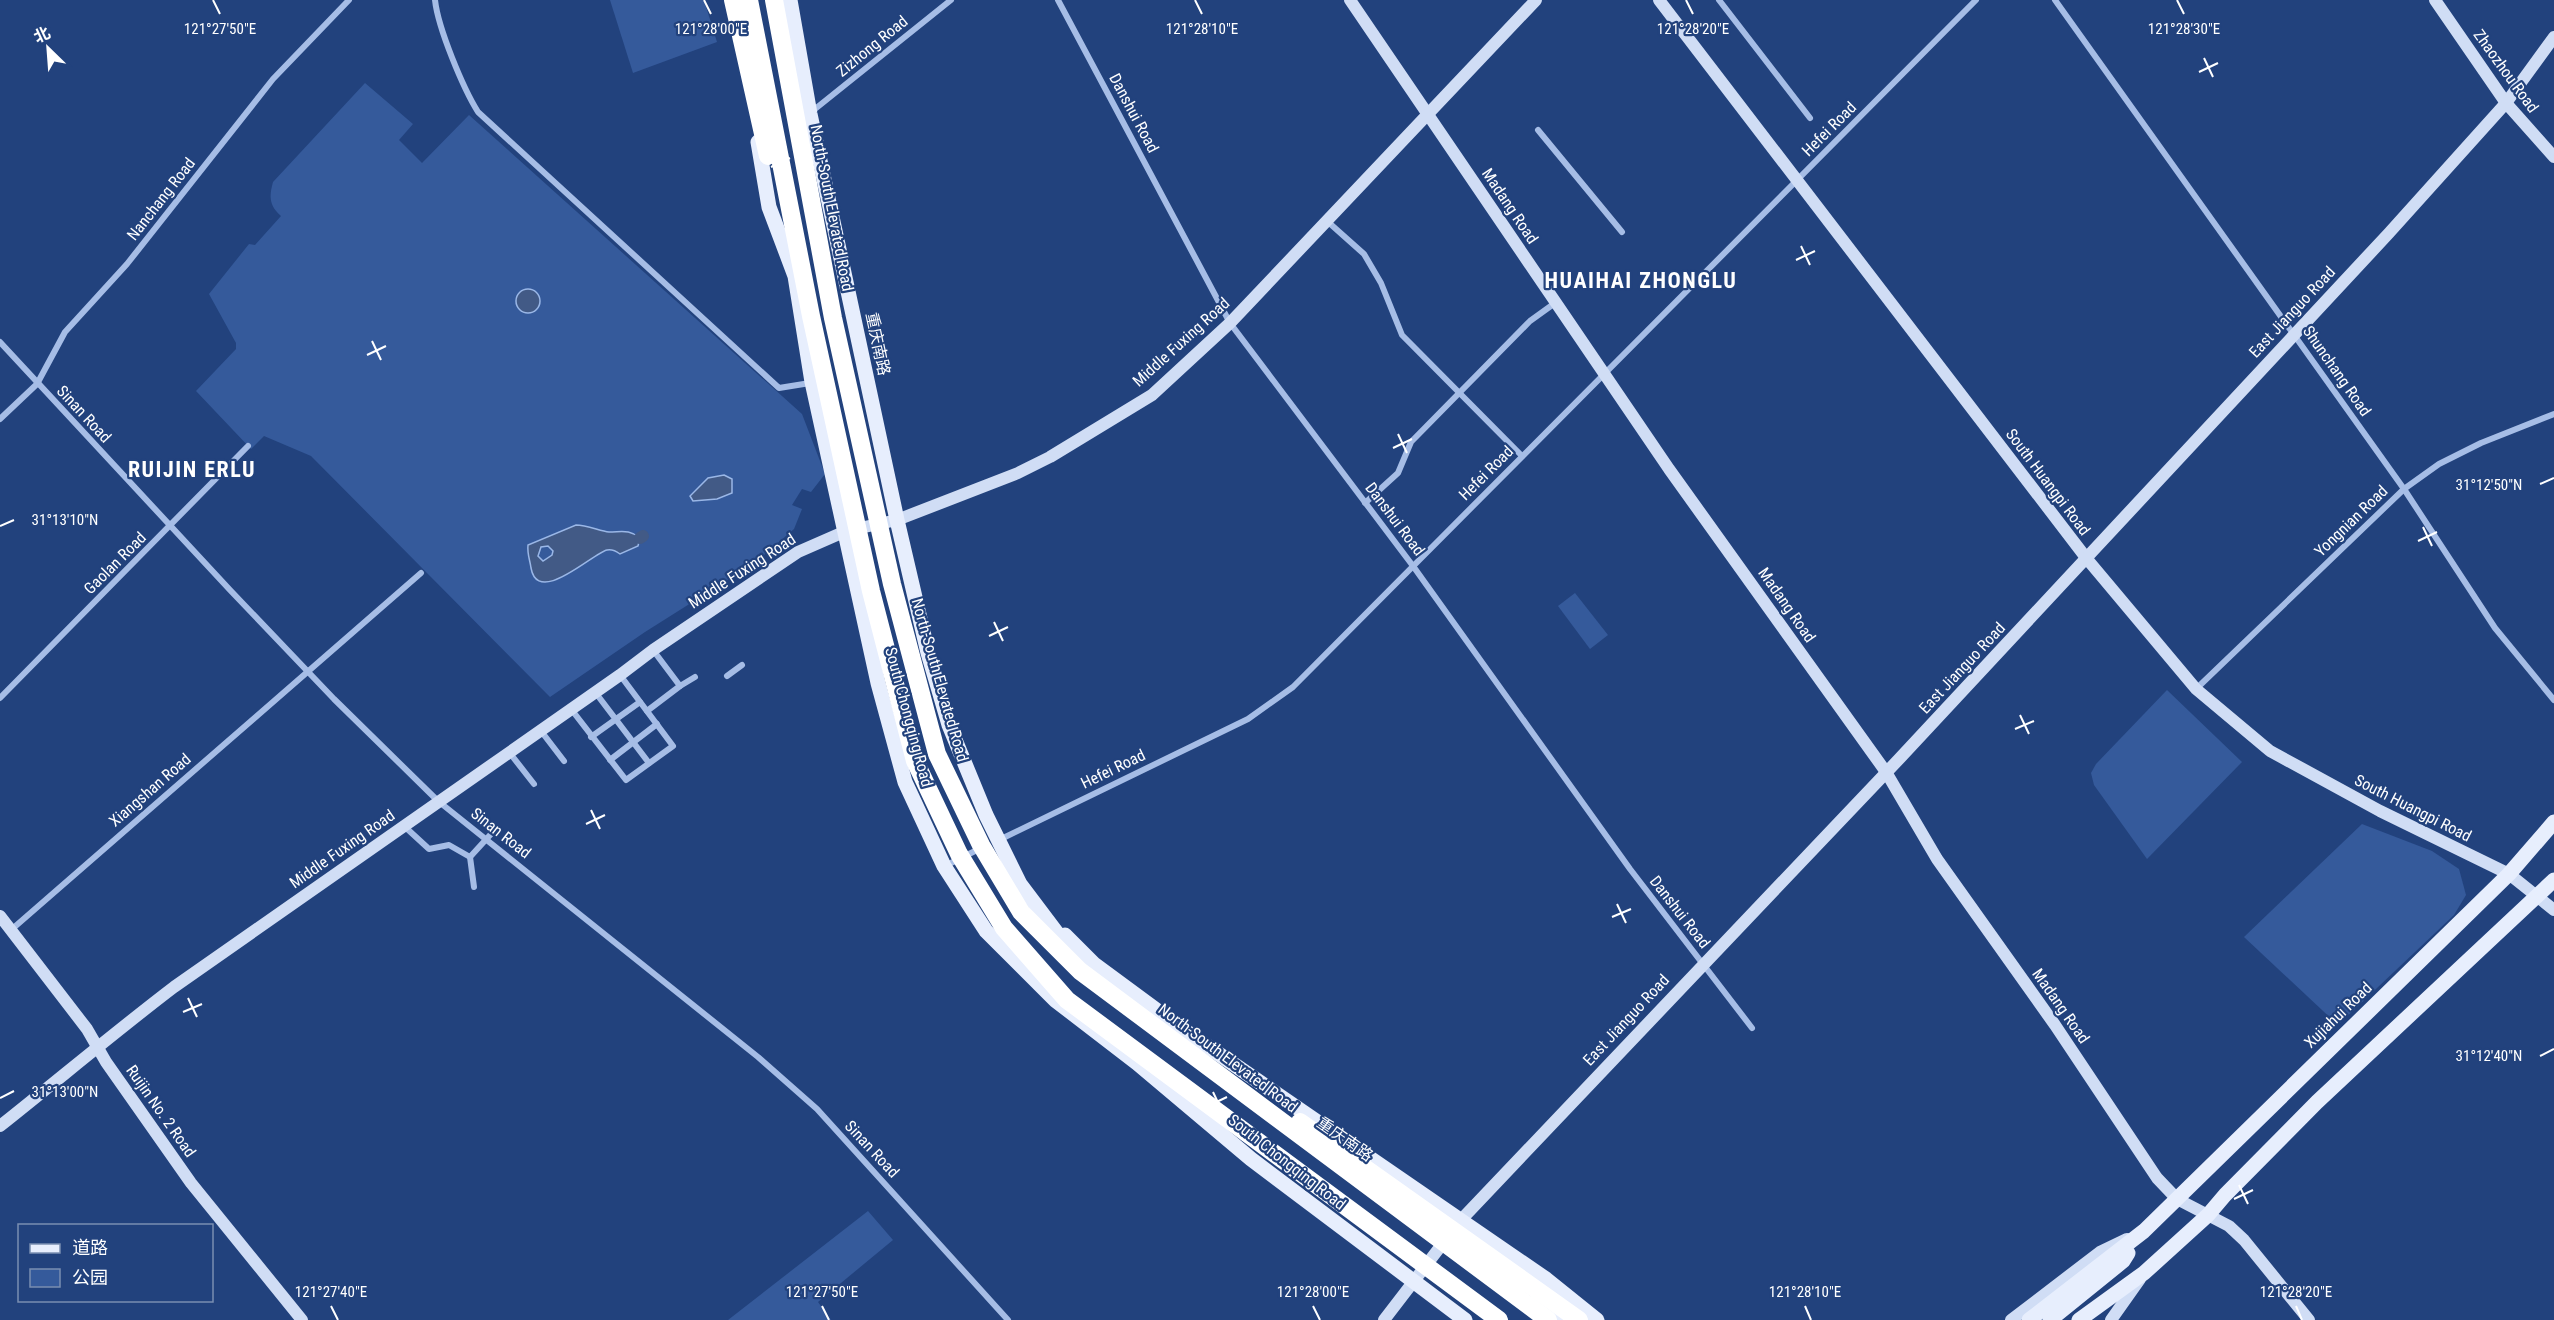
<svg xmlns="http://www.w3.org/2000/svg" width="2554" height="1320" font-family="'Roboto Condensed','Noto Sans SC',sans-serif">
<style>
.green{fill:#355a9b}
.water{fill:#425a86;stroke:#9ab7e7;stroke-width:1.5;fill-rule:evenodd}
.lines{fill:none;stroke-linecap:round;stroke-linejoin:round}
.canal{stroke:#425a86;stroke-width:12}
.street{stroke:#a6bde6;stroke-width:6}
.secondary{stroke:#d0ddf5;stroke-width:12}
.primary{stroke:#e7eefd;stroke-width:15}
.highway{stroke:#fff;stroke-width:18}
.ticks{fill:none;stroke:#fff;stroke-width:2}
.labels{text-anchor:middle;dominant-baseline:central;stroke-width:4.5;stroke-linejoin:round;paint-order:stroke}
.street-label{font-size:16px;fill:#fff;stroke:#22427d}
.district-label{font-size:22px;font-weight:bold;letter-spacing:1.5px;fill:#fff;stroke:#22427d}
.ticks-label{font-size:15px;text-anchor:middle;fill:#fff;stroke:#22427d;stroke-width:4.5;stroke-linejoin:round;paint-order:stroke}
</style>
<rect width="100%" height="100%" fill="#22427d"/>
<g class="green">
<polygon points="610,0 704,0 717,42 633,73"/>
<path d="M365,83L413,124L399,140L422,163L469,115L802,414L825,474L811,492L802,489L792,505L802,509L794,529L756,562L645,632L550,697L311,456L264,436L251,449L196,391L236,349V343L209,294L249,244L255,245L281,216C269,205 269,197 273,182Z"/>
<polygon points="1575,593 1608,635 1590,649 1558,606"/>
<polygon points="2167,690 2242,762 2147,859 2094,785 2091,773 2096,764"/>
<polygon points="2362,824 2432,851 2459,869 2466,895 2454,915 2338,1025 2244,937"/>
<polygon points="868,1211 893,1240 818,1302 831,1320 728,1320"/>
</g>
<g class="water">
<circle cx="528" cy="301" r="12"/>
<polygon points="724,475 732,479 732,493 717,499 693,501 690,496 708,478"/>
<path d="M576,525C587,525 600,531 609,532C622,532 629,529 640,538L638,546L620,554C616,551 612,549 607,550C593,553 538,607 531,568C530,560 527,554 528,545ZM548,546L553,551L552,555L543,561L538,556L541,547Z"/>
</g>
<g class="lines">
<polyline class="canal" points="640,538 643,536"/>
<g class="street">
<path d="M435,0C438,28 463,88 478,112L779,388L810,383"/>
<polyline points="1058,0 1230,323 1413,566 1630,869 1752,1028"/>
<polyline points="1719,0 1810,118"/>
<polyline points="2055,0 2404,489 2495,628 2554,700"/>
<polyline points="810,113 951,0"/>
<polyline points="1538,130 1622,232"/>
<polyline points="1327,221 1364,254 1381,283 1402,335 1522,456"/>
<polyline points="0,342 230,590 334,699 438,801 758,1057 817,1109 1008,1320"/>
<polyline points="0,419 37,384 65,332 127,264 273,79 349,0"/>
<polyline points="1365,503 1398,473 1411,442 1530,321 1555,303"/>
<polyline points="653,650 680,686 695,677"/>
<polyline points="727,676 742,665"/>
<polyline points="2196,689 2404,489 2439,464 2481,443 2554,414"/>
<polyline points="595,692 649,763"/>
<polyline points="0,698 248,446"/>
<polyline points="571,709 626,780 673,746 620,675"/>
<polyline points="647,711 680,686"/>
<polyline points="541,731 564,761"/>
<polyline points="591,737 640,702"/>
<polyline points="509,752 534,784"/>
<polyline points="610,760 657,724"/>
<polyline points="404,826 429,849 449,845 470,857 474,887"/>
<polyline points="999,840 1248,719 1293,687 1976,0"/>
<polyline points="470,857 491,834"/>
<polyline points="945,866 981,848"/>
<polyline points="11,930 421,573"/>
</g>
<g class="secondary">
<polyline points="1350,0 1669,469 1886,772 1937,859 2055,1025 2157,1178 2177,1199 2229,1226 2244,1240 2309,1320"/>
<polyline points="1659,0 2087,559 2196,689 2270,751 2380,811 2509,874 2554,910"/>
<polyline points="2435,0 2506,103 2554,157"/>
<polyline points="0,916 87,1029 106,1062 191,1183 302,1320"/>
<path d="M0,1126C58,1080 115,1032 174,987L620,675L653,650L798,552L846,531L897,520L1018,473L1050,457L1152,395L1230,323L1536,0"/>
<polyline points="1384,1320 1460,1221 1900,758 2389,233 2506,103 2554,37"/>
<polyline points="2011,1320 2100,1252 2127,1239"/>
<polyline points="2111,1320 2140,1279"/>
</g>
<g class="primary">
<polyline points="790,0 810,114 897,520 928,653 949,725 986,815 1020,884 1069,949"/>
<polyline points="758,142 769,207 795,276 812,382 878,683 905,782 944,866 986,931 1055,1000 1137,1063 1251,1159 1465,1320"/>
<polyline points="1065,935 1094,964 1178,1026 1546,1279 1597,1320"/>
<polyline points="1538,1302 1562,1320"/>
<polyline points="2029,1320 2144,1231 2509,874 2554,822"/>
<polyline points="2050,1320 2123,1261 2128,1253"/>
<polyline points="2079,1320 2144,1273 2208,1215 2225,1195 2317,1102 2554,880"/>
</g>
<g class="highway">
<polyline points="733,0 768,156"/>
<polyline points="749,0 811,316 871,591 915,761 959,854 1004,928 1067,1000 1499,1320"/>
<polyline points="774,0 833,318 892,584 937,754 981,845 1021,912 1080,971 1548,1320"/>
<polyline points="1300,1122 1579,1320"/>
</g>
</g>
<path class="ticks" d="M213,0L220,14M704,0L711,14M1195,0L1202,14M1686,0L1693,14M2177,0L2184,14M2204,58L2213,77M2199,72L2218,63M776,153L785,172M771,167L790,158M1801,246L1810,265M1796,260L1815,251M372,341L381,360M367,355L386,346M1398,434L1407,453M1393,448L1412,439M2540,484L2554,478M0,526L14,520M2423,527L2432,546M2418,541L2437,532M994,622L1003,641M989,636L1008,627M2020,715L2029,734M2015,729L2034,721M591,810L600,829M586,824L605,815M1617,904L1626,923M1612,917L1631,909M188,998L197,1017M183,1012L202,1004M2540,1056L2554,1049M1213,1092L1222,1111M0,1098L14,1091M1208,1106L1227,1097M2239,1185L2248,1204M2234,1199L2253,1190M331,1306L338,1320M822,1306L829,1320M1313,1306L1320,1320M1805,1306L1811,1320M2296,1306L2302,1320"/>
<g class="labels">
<g class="street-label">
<text transform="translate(872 46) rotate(-39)">Zizhong Road</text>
<text transform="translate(2506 71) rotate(54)">Zhaozhou Road</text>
<text transform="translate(1134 113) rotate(62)">Danshui Road</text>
<text transform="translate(1829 129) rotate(-45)">Hefei Road</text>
<text transform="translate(161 199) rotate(-52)">Nanchang Road</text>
<text transform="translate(1510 206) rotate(56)">Madang Road</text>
<text transform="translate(832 208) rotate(79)">North-South Elevated Road</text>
<text transform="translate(2292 312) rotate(-47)">East Jianguo Road</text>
<text transform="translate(1181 342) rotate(-42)">Middle Fuxing Road</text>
<text transform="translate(878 344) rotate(78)">重庆南路</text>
<text transform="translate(2337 371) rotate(55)">Shunchang Road</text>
<text transform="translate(84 414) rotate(47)">Sinan Road</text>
<text transform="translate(1486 473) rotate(-45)">Hefei Road</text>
<text transform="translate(2048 482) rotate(53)">South Huangpi Road</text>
<text transform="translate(1395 519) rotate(53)">Danshui Road</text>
<text transform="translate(2351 521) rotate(-44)">Yongnian Road</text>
<text transform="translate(115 563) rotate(-45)">Gaolan Road</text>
<text transform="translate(742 571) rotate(-33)">Middle Fuxing Road</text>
<text transform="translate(1787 605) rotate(55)">Madang Road</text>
<text transform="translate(1962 668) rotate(-47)">East Jianguo Road</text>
<text transform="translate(940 680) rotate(74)">North-South Elevated Road</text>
<text transform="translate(909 717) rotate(75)">South Chongqing Road</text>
<text transform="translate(1113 769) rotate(-26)">Hefei Road</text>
<text transform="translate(150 790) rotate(-41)">Xiangshan Road</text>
<text transform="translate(2413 808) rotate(27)">South Huangpi Road</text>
<text transform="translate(501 833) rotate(38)">Sinan Road</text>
<text transform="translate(342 849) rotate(-35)">Middle Fuxing Road</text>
<text transform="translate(1680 912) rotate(52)">Danshui Road</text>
<text transform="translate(2061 1006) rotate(55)">Madang Road</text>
<text transform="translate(2338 1015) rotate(-44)">Xujiahui Road</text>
<text transform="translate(1626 1020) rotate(-47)">East Jianguo Road</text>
<text transform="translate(1228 1058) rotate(37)">North-South Elevated Road</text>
<text transform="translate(161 1111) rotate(55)">Ruijin No. 2 Road</text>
<text transform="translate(1345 1139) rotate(35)">重庆南路</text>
<text transform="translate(872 1149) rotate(47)">Sinan Road</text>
<text transform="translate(1287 1162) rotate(38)">South Chongqing Road</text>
</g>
<g class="district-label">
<text x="1641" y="280">HUAIHAI ZHONGLU</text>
<text x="192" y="469">RUIJIN ERLU</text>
</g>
</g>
<g class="ticks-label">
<text x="220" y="34">121°27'50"E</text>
<text x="711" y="34">121°28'00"E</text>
<text x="1202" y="34">121°28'10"E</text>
<text x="1693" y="34">121°28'20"E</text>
<text x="2184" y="34">121°28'30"E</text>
<text x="2489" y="490">31°12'50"N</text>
<text x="65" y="525">31°13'10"N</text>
<text x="2489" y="1061">31°12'40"N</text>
<text x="65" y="1097">31°13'00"N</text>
<text x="331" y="1297">121°27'40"E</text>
<text x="822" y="1297">121°27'50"E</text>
<text x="1313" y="1297">121°28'00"E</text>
<text x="1805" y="1297">121°28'10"E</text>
<text x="2296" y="1297">121°28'20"E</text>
</g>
<rect x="18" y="1224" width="195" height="78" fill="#22427d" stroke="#7a8eb1" stroke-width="1.5"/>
<rect x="30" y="1244" width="30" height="9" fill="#e7eefd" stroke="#7a8eb1" stroke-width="1.5"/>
<text x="72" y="1254" font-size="18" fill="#ffffff">道路</text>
<rect x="30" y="1269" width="30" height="18" fill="#355a9b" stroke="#7a8eb1" stroke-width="1.5"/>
<text x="72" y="1284" font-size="18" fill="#ffffff">公园</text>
<g transform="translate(48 48) rotate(335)" stroke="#22427d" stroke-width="4.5" paint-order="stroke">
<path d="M0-4.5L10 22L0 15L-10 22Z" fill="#ffffff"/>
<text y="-9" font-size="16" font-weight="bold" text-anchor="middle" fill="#ffffff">北</text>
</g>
</svg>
